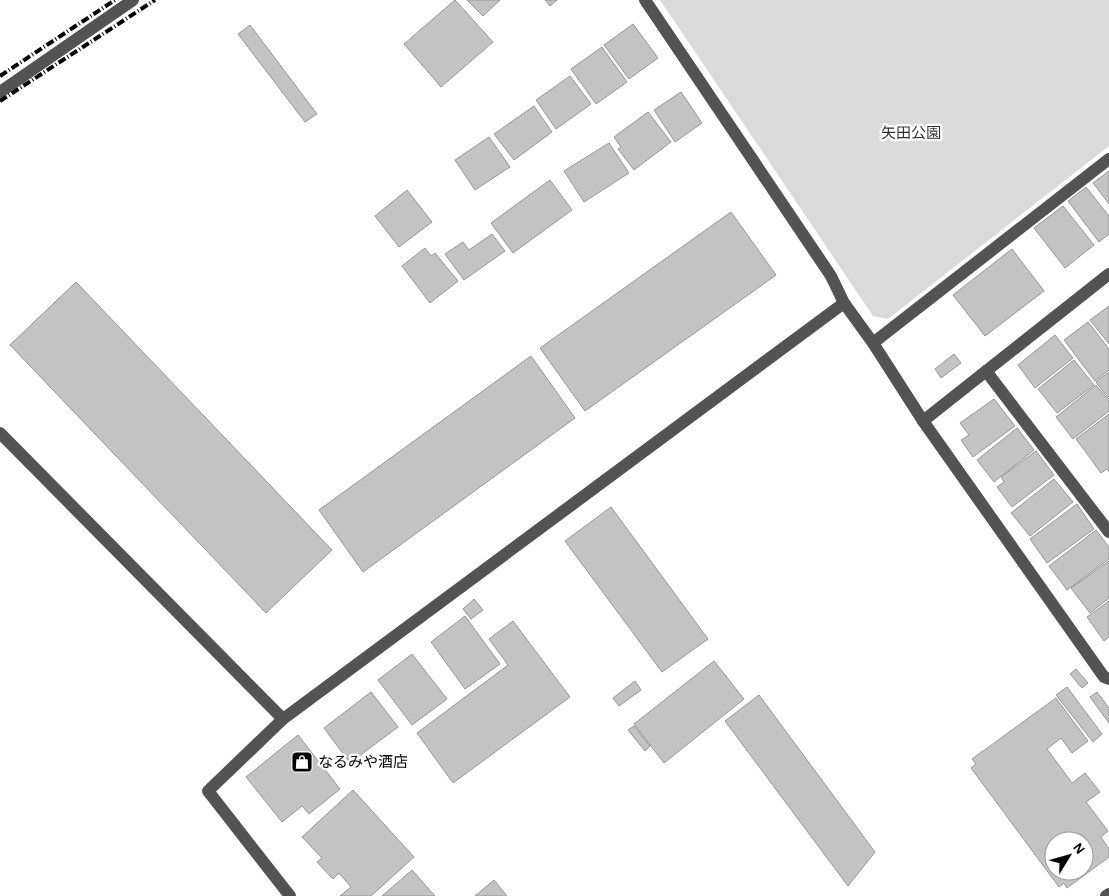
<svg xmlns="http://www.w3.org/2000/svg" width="1109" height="896" font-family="'Alegreya Sans','Noto Sans JP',sans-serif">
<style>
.green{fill:#dadada}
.building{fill:#c3c3c3;stroke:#979797;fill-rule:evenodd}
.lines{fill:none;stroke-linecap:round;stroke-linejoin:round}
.minor{stroke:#535353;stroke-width:12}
.rail{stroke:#000;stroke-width:4;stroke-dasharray:8 2.5 1 2.5;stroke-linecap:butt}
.labels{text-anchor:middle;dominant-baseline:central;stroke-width:4.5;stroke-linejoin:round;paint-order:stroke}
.park-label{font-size:15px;fill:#313131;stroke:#fff}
.poi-label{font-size:15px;fill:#000;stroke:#fff;text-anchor:start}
</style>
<rect width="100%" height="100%" fill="#fff"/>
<polygon class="green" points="660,0 1109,0 1109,146 888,319 873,316"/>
<g class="building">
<polygon points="455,0 493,42 441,87 404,44"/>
<polygon points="467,0 500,0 483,16"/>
<polygon points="545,0 557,0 550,6"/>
<polygon points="633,24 658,58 629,79 604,45"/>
<polygon points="250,25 317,114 305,122 238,34"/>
<polygon points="602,47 627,82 596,104 571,69"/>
<polygon points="570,76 591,104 556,129 536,100"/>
<polygon points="681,92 702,123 675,142 654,110"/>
<polygon points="534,106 552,132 514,160 494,134"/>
<polygon points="648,112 671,142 634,170 618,149 621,147 614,137"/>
<polygon points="489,137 510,167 475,190 455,160"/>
<polygon points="609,143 629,173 584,202 564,171"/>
<polygon points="1109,171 1109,204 1093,183"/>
<polygon points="550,180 572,210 513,253 491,223"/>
<polygon points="1086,187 1109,216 1109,234 1099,242 1068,201"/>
<polygon points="407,190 432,222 399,247 375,216"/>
<polygon points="1063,206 1094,245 1065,268 1034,228"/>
<polygon points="731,212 776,275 585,411 540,348"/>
<polygon points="492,234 505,251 464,280 445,254 463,242 469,250"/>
<polygon points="425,248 431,256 435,253 458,281 430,303 402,266"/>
<polygon points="1012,249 1044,291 985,336 953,295"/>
<polygon points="76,282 332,550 266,613 10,345"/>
<polygon points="1109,306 1109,344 1090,320"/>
<polygon points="1088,322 1109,349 1109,370 1095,381 1064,340"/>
<polygon points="1055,335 1073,358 1035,388 1018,365"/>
<polygon points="954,354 961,363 941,378 935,369"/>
<polygon points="531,356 575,418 363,572 319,510"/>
<polygon points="1074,360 1094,385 1057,413 1038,389"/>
<polygon points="1109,372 1109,399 1096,382"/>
<polygon points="1096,385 1109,401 1109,411 1073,439 1056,417"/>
<polygon points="994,399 1015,426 973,457 961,440 969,435 960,423"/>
<polygon points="1109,414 1109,472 1107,469 1101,473 1076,439"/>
<polygon points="1017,428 1034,450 994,482 977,460"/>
<polygon points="1036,451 1054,475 1012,507 997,487 1004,482 1001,477"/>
<polygon points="1054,479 1073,502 1030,536 1011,513"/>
<polygon points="1077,504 1094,529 1047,563 1030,539"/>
<polygon points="611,507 708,639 662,672 565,541"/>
<polygon points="1096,530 1109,547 1109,559 1067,590 1049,566"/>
<polygon points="1109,561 1109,598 1090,613 1071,588"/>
<polygon points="474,599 483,610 471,619 463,609"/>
<polygon points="1109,601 1109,637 1104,641 1087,617"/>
<polygon points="465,616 500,664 465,689 431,642"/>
<polygon points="513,621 570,697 453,783 417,733 508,665 489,639"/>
<polygon points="412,654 447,699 412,725 378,680"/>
<polygon points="714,661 744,699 664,763 634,724"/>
<polygon points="1076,669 1088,683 1082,688 1070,674"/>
<polygon points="635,681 641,690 619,706 613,698"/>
<polygon points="1067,687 1102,734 1093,742 1056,695"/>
<polygon points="371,692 398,727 350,763 324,728"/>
<polygon points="1097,692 1109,708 1109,723 1090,697"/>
<polygon points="759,695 875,852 848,886 725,721"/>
<path d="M1056,698L1088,741L1072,753L1061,738L1047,749L1072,783L1085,773L1100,792L1086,802L1108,831L1101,837L1109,849V857L1067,888L1064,883L1059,887L971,768L976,764L972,759ZM1054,841H1084V871H1054Z"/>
<polygon points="634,726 650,746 645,751 628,730"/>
<polygon points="298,735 340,789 309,814 302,806 282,822 246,777"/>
<polygon points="353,790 414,857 371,896 340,896 351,887 339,873 333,879 317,862 322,858 302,837"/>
<polygon points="412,870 435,896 382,896"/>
<polygon points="494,880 507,896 475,896"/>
</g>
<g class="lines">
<g class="minor">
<polyline points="645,0 831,276 844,303"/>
<polyline points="0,92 133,0"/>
<polyline points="873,343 1109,159"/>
<polyline points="986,371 1109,532"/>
<polyline points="923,421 1109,274"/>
<polyline points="0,433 283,719 844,303 873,343 923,421 1104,677 1109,679"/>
<polyline points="283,719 208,791 290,896"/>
<polyline points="1106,896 1109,894"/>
</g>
<g class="rail">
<polyline points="0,76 115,0"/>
<polyline points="0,101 155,0"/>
</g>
</g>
<defs>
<g id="shop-square" transform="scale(1.125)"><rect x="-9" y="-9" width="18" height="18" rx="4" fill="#000" stroke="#fff"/><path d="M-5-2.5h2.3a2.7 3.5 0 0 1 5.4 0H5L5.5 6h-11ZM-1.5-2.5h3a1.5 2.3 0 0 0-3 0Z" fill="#fff"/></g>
</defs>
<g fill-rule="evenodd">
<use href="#shop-square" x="302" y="762"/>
</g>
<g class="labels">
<g class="park-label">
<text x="911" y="133">矢田公園</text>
</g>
<g class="poi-label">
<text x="318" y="762">なるみや酒店</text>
</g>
</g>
<g transform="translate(1069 856) rotate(53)"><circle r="24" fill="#ffffff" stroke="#999999"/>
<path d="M0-4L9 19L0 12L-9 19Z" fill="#000000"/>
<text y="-8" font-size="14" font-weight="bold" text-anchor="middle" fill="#000000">N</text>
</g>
</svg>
